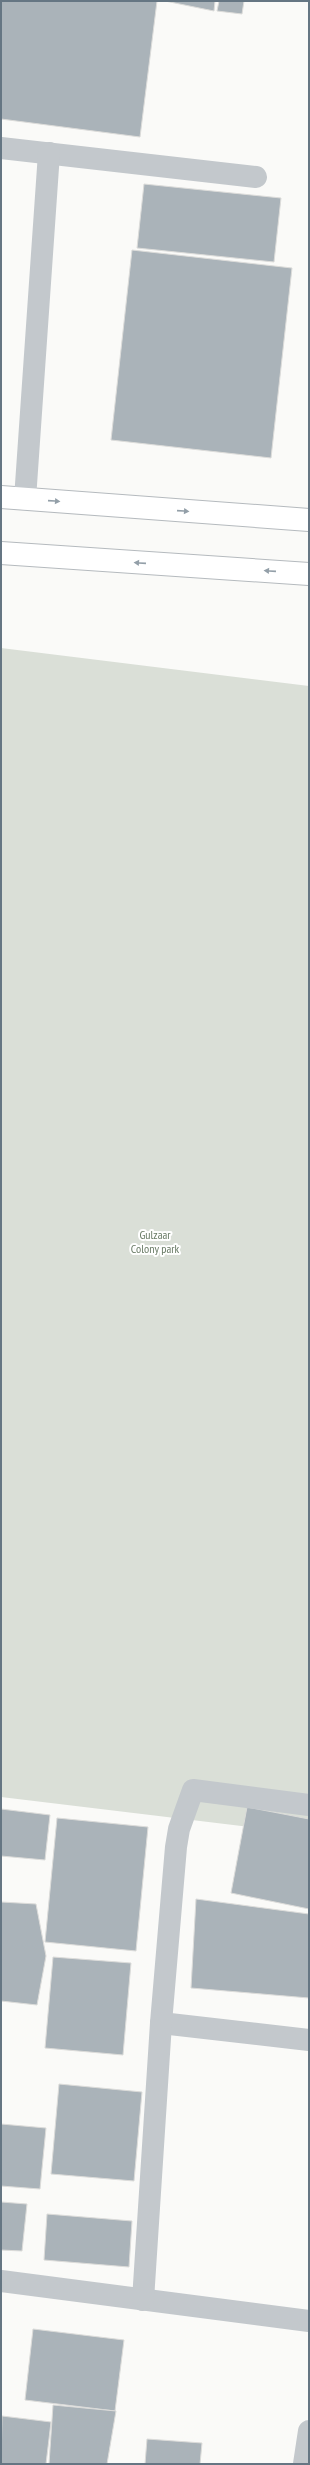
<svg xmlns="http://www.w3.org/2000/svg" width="310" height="2465" font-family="'PT Sans Narrow',sans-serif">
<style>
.green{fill:#dadfd7}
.building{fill:#aab3b9;stroke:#dcdcda}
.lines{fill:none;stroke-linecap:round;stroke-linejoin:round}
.major-casing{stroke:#b5babe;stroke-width:24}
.minor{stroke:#c3c8cc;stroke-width:22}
.major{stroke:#fff;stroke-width:22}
.oneway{fill:#939fa8}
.labels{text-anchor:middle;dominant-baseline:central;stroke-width:4;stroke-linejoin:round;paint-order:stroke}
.park-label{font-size:12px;fill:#687a64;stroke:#fff}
</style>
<rect width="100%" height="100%" fill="#fafaf8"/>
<polygon class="green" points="1,648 309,686 309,1834 1,1797"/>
<g class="building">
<polygon points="1,1 157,1 140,137 1,119"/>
<polygon points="165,1 215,1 214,11"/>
<polygon points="219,1 244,1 242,14 217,11"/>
<polygon points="144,184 281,198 274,262 137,248"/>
<polygon points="132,250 292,268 271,458 111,440"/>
<polygon points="247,1807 309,1819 309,1909 231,1893"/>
<polygon points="1,1809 50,1815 45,1860 1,1856"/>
<polygon points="57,1818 148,1827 136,1951 45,1942"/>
<polygon points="196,1899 309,1914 309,1998 191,1988"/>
<polygon points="1,1902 36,1904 46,1956 37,2005 1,2001"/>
<polygon points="53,1957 131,1963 123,2055 45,2048"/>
<polygon points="59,2084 142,2092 134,2181 51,2174"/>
<polygon points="1,2124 46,2128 40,2189 1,2186"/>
<polygon points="1,2202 27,2204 22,2251 1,2250"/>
<polygon points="47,2214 132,2221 129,2267 44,2260"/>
<polygon points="33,2329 124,2340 115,2411 25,2400"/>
<polygon points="53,2405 116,2411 107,2464 49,2464"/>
<polygon points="2,2416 51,2422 46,2464 1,2464"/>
<polygon points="147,2439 202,2443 200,2464 145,2464"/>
</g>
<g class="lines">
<g class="major-casing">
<g id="major">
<polyline points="1,497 309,520"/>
<polyline points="1,553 309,574"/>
</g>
</g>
<g class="minor">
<polyline points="1,148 256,177"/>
<polyline points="25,499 49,153"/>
<polyline points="161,2023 309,2040"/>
<polyline points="1,2281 309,2321"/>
<polyline points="143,2300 161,2023 176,1847 179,1829 193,1790 309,1805"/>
<polyline points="304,2464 309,2431"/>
</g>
<use href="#major" class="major"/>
</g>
<defs><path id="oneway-solid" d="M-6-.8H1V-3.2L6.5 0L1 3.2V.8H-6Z"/></defs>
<g class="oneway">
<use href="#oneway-solid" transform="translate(54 501) rotate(4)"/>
<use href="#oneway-solid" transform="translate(183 511) rotate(4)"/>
<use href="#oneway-solid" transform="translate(140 563) rotate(-176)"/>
<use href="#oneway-solid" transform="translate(270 571) rotate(-176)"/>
</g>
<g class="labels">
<g class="park-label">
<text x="155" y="1234">Gulzaar<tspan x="155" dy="14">Colony park</tspan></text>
</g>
</g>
<rect width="310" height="2465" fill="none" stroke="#657683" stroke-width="4"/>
</svg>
